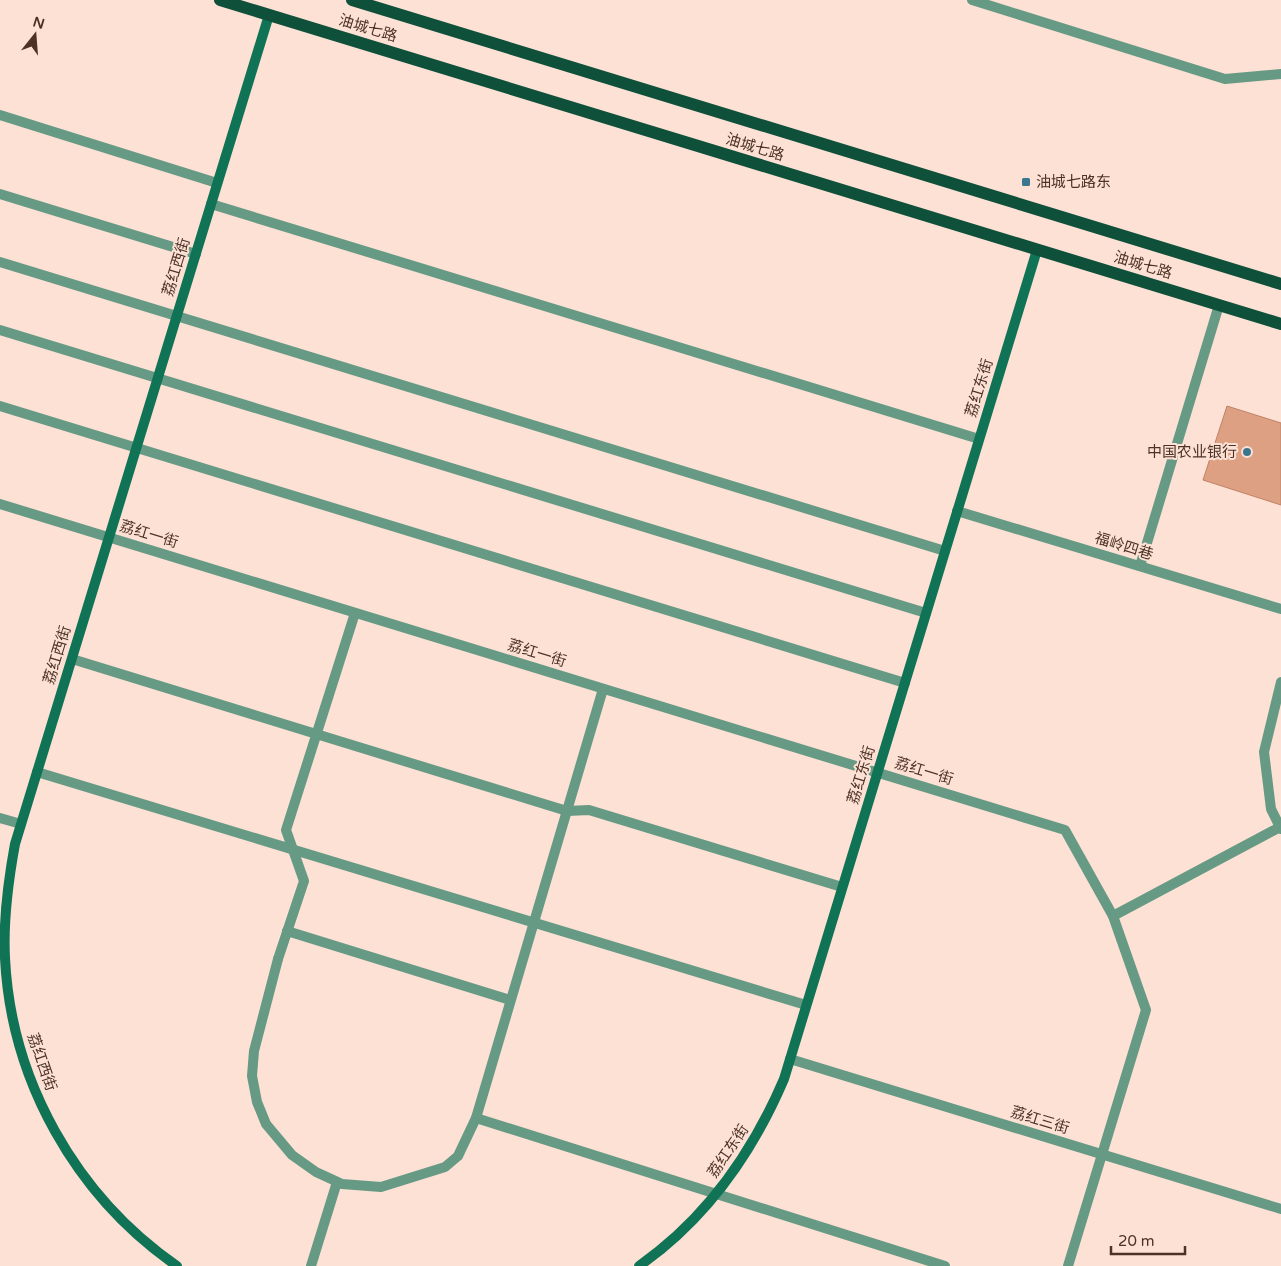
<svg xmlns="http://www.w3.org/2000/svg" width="1281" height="1266" font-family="'Varela Round','Noto Sans SC',sans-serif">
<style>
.building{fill:#dda083;stroke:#c08265}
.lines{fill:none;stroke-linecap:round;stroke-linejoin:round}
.lane{stroke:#669a84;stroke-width:10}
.street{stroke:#669a84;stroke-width:10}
.secondary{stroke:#117355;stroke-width:10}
.primary{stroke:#0f503b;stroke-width:12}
.poi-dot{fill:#3a768d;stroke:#fde1d5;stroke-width:2}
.labels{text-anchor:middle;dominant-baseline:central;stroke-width:4;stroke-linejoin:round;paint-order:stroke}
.street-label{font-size:15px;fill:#4d3326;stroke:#fde1d5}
.poi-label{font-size:15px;fill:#4d3326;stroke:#fde1d5;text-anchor:start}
</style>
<rect width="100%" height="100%" fill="#fde1d5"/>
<polygon class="building" points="1227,406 1281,423 1281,505 1203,480"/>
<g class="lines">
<g class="lane">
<polyline points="1140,566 1219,305"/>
<polyline points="72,659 567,811 589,810 842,887"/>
<polyline points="37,772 806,1005"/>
<polyline points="287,931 510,1000"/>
<polyline points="278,959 304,881 286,830 355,613"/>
<polyline points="476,1118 945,1266"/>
</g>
<g class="street">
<polyline points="972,0 1225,79 1281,74"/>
<polyline points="0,115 217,183"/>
<polyline points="0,194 196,254"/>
<polyline points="211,204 979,439"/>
<polyline points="0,262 945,551"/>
<polyline points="0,330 926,613"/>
<polyline points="0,406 905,683"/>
<polyline points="0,504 1065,830 1113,916 1146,1010 1068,1266"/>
<polyline points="957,511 1281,609"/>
<polyline points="1281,682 1264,752 1271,809 1281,829"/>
<polyline points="0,818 21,824"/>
<polyline points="1113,916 1280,827"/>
<polyline points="278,959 254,1051 252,1076 257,1102 266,1124 292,1155 316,1172 342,1184 381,1187 445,1167 458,1156 476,1118 603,689"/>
<polyline points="790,1059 1281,1209"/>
<polyline points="311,1266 337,1182"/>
</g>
<g class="secondary">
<path d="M177,1266C76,1196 11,1081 5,958C3,919 8,882 15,844L269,15"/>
<path d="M639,1266C706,1219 752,1154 784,1079L1037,250"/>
</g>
<g class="primary">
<polyline points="220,0 1281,324"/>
<polyline points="352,0 1281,284"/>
</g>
</g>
<g class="poi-dot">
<rect x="1021" y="177" width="10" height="10" rx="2.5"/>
<circle cx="1247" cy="452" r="5"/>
</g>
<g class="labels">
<g class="street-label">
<text transform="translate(368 28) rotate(17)">油城七路</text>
<text transform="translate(755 147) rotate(17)">油城七路</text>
<text transform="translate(1143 265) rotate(17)">油城七路</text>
<text transform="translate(176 267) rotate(-73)">荔红西街</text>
<text transform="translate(979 388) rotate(-73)">荔红东街</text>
<text transform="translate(149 534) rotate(17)">荔红一街</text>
<text transform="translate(1124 546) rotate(17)">福岭四巷</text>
<text transform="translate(537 653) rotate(17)">荔红一街</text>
<text transform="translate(57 655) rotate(-73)">荔红西街</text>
<text transform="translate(924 771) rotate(17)">荔红一街</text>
<text transform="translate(861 775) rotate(-73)">荔红东街</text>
<text transform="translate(42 1062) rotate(71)">荔红西街</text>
<text transform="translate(1040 1120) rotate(17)">荔红三街</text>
<text transform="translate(728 1151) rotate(-56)">荔红东街</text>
</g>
<g class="poi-label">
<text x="1036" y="182">油城七路东</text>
<text x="1237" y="452" text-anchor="end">中国农业银行</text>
</g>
</g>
<g transform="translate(35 35) rotate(17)" stroke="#fde1d5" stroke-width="4" paint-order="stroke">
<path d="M0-4L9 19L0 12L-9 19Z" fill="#4d3326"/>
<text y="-8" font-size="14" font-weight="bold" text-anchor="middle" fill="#4d3326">N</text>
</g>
<path d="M1111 1246v8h74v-8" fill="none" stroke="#4d3326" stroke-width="2.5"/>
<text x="1118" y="1246" font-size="15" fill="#4d3326" stroke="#fde1d5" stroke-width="4" paint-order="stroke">20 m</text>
</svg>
